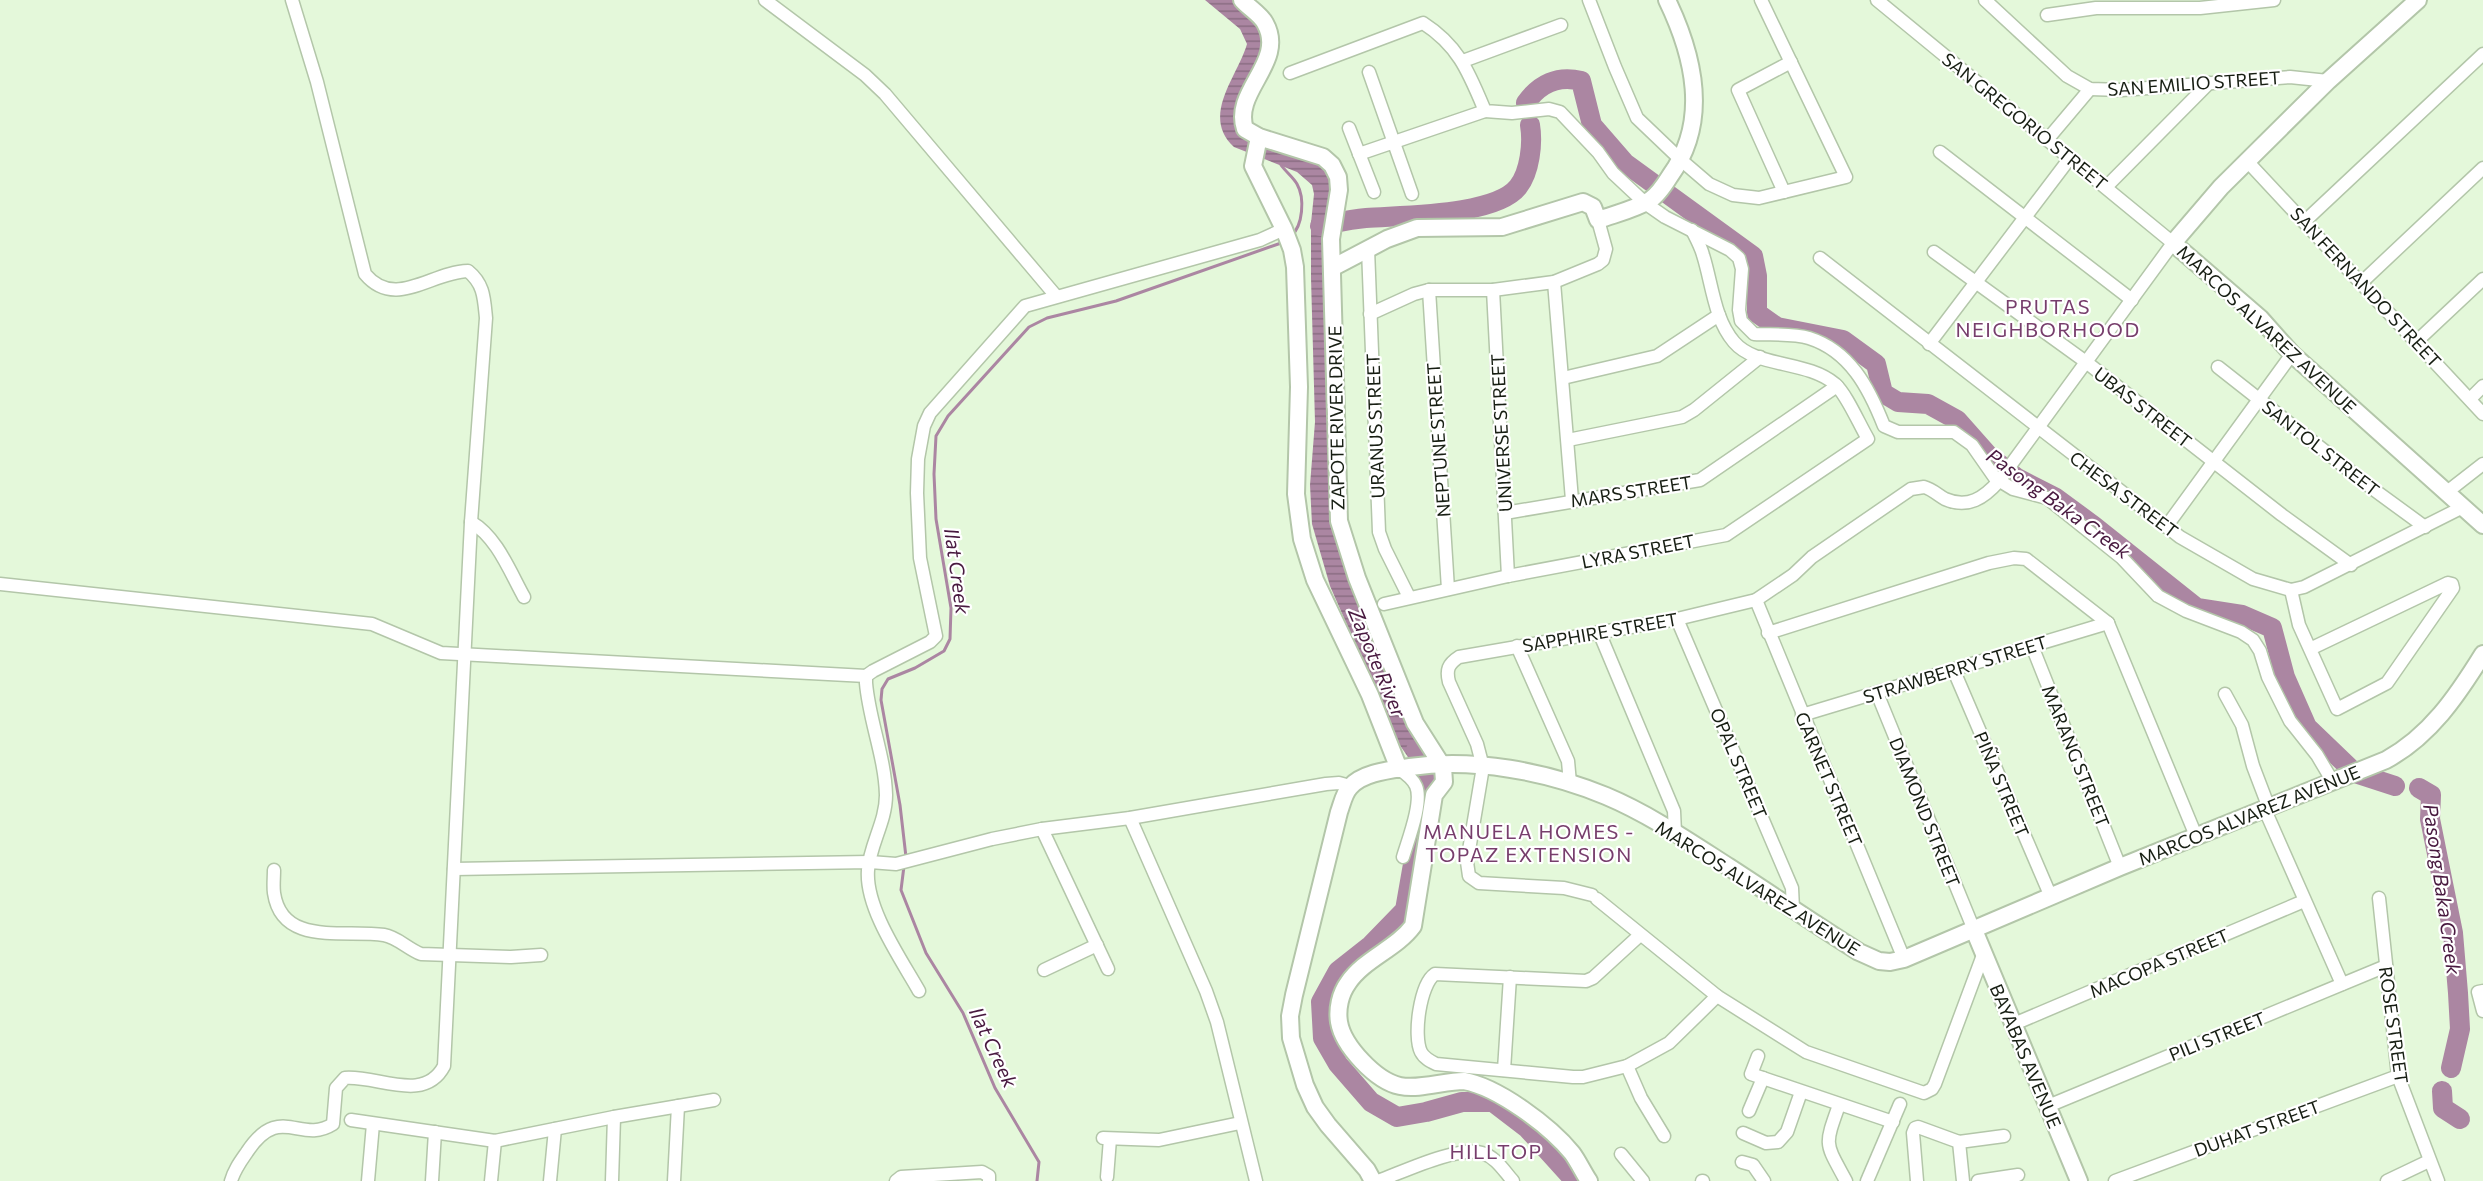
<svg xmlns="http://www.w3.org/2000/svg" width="2483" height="1181" font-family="Commissioner,sans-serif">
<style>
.water{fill:url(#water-rules)}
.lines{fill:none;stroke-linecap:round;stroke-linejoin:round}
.stream{stroke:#ab86a2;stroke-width:3}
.river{stroke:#ab86a2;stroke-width:20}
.street-casing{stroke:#b3c6a9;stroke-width:15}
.secondary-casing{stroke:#b3c6a9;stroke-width:20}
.street{stroke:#fff;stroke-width:12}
.secondary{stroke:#fff;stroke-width:16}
.labels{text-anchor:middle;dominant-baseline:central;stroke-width:4.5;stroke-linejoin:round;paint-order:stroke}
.street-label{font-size:18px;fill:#171e13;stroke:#fff}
.neighbourhood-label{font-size:20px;letter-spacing:1.5px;fill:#773e6c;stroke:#fff}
.water-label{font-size:20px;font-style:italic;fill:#48193f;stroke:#fff}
</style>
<defs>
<pattern id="water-rules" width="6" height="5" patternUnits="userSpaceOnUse" patternTransform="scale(1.5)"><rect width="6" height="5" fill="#ab86a2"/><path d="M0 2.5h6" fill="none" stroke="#8a6d83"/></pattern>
</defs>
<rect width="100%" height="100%" fill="#e4f8da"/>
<path class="water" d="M1205,0H1233C1239,9 1249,14 1256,23C1274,45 1250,100 1243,126L1314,157L1334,173L1331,511L1426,755L1415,758L1408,757L1399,744L1330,586L1312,524L1310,485L1315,422L1311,278V223L1314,194L1312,185L1297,172L1234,147C1200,116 1238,76 1247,44L1240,29Z"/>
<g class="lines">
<g class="stream">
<path d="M1281,165C1286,172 1293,177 1297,184C1305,198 1303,226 1291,236"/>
<polyline points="906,857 900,805 881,700 882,689 888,679 915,668 944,651 950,639 951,608 936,519 934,474 936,436 948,416 1029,327 1047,318 1116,301 1284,242"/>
<polyline points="904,866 901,890 926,953 963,1013 995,1088 1039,1162 1037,1181"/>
</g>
<g class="river">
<path d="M1527,107L1526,103C1539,84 1558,75 1581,81L1592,125L1625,163L1753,256L1757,276V313L1777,327L1843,340L1876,364L1883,393L1898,402L1928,404L1957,420L1988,455L2017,478L2056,498L2094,526L2197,608L2242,615L2272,628L2285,677L2307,727L2355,773L2395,786"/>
<path d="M1320,226C1335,223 1351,219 1366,218C1402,215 1495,216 1518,187C1530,172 1533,143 1530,125"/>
<polyline points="1416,750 1424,771 1426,790 1405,910 1371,945 1338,971 1321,1002 1323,1038 1338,1064 1371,1102 1397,1117 1426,1112 1462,1102 1493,1102 1527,1128 1575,1181"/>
<polyline points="2419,788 2431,795 2430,819 2453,933 2458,993 2460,1029 2451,1068"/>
<polyline points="2442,1091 2443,1108 2460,1119"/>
</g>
<g class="street-casing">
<g id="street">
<polyline points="765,0 865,75 885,94 1056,296"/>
<polyline points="1589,0 1615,67 1637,118 1681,160 1709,184 1733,195 1759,198 1846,177 1761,0"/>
<polyline points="1985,0 2067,76 2090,89 2122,90 2290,77 2328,81"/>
<polyline points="2047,15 2096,8 2200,8 2274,0"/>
<polyline points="1463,61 1561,25"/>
<polyline points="1369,72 1412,194"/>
<path d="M1290,73L1423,23C1459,46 1469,73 1485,111L1512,113L1549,109L1560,112L1598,152L1613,173L1645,203L1665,217L1730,250L1739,258L1742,269L1739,310L1741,321L1754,334C1771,335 1793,333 1809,338C1850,351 1869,388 1884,426L1898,432H1954L1972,445L1995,478L2013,489L2047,498L2122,558L2158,596L2186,611L2241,632L2253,640L2260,651L2268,677L2290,721L2317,755L2333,782"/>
<polyline points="1349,128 1374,192"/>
<polyline points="2047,140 2090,89"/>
<polyline points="1940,152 2132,300"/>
<polyline points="1359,154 1485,111"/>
<polyline points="2247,161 2483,414"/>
<polyline points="2106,187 2209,83"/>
<polyline points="1784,192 1738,90 1791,62"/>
<polyline points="2304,222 2483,54"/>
<polyline points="1368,249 1379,532 1385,549 1409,597"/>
<polyline points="1934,252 2086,362 2282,515 2351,565"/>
<polyline points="1820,258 2180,537 2253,579 2291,590 2304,587 2463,507"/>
<polyline points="1554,282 1572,500"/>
<polyline points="2361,283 2483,168"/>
<polyline points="1429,290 1448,589"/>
<polyline points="1493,290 1508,576"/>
<polyline points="1370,314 1414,294 1429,290 1493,290 1554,282 1598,264 1603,260 1606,249 1598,220"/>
<polyline points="2417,341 2483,279"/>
<polyline points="1929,344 2070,158"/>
<polyline points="2218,367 2373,489 2425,527"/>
<polyline points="1563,378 1657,356 1719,315"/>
<polyline points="2470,399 2483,386"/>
<polyline points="1568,440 1682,417 1694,410 1760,357"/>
<polyline points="2447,492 2483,464"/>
<polyline points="1505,513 1700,480 1837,386"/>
<path d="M471,522C497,537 510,572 524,597"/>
<polyline points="2166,527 2292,354"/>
<polyline points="0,584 372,624 441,653 866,676"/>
<polyline points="2291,590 2299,625 2337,709 2387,683 2453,588 2452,584 2448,583 2310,649"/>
<polyline points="1756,600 1904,959"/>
<path d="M1384,604L1508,576L1726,535L1868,439C1859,424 1847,395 1835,384C1807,360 1756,368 1734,342C1714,319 1712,283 1703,255C1701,247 1696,238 1692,230"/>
<polyline points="1677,619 1792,888 1793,909"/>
<polyline points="2108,623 2196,836"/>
<polyline points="1599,632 1674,811 1675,833"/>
<polyline points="1768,633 1989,563 2014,558 2026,559 2108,623"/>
<polyline points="1517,646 1568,761 1570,783"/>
<polyline points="2032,646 2120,867"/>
<polyline points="1954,671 2051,897"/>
<polyline points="1877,693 1974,930"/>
<polyline points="2225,694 2242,725 2253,766 2269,808"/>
<polyline points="1802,715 2108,623"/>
<path d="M1399,769C1405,773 1413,779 1416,786C1423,802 1408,840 1403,857"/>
<polyline points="2265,810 2342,984"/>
<polyline points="1130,818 1206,991 1217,1022 1256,1181"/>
<polyline points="1042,829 1108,969"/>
<polyline points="454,869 870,862 896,864 992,839 1042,829 1130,818 1326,784 1339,783 1350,786"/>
<path d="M274,870C274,878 273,886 274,893C282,947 345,929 384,935C397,937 408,949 421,954L511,957L541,955"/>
<path d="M1592,895L1564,888L1479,883L1469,876L1467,862L1483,767L1477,744L1449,682C1446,670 1448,664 1459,657L1677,619L1756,600L1793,575L1812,557L1911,489L1924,487C1932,489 1938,495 1945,499C1968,509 1984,498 1999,481L2173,243L1877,0"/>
<polyline points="2379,898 2398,1076 2438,1181"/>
<polyline points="1597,899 1717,996 1806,1052 1924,1093 1932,1089 1935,1084 1983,955"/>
<path d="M1640,935L1593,978L1586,981L1435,974C1420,984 1413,1036 1421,1052C1424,1058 1430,1061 1436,1064L1573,1077H1583L1627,1066L1669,1043L1717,996"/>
<polyline points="1044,970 1097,945"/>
<path d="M919,991C901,959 865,908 868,870C870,844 886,822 886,795C885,757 869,720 866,683V676L873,671L930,642L936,636L920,558L917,493L918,459L924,426L930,413L1025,306L1260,240L1284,229"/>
<polyline points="2483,991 2478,992 2483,1011"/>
<polyline points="2014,1024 2304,901"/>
<polyline points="1758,1056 1751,1074 1893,1122"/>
<polyline points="1627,1066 1641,1098 1664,1136"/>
<polyline points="1504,1070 1510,977"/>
<path d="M1839,1105C1824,1147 1825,1142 1846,1181"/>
<polyline points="2048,1106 2386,966"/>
<polyline points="1749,1111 1763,1078"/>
<polyline points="351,1120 495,1141 614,1117 714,1100"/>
<polyline points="1743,1133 1766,1143 1778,1142 1787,1132 1801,1092"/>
<polyline points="1103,1138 1159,1140 1240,1123"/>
<polyline points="1959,1142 2004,1136"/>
<polyline points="1621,1154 1643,1181"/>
<polyline points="1742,1162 1753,1165 1764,1181"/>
<polyline points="1107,1177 1110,1139"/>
<path d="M231,1181C234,1170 240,1162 247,1152C280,1102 300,1145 333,1124L336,1088L345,1078C377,1075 424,1104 444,1066L471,522L486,318C484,298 484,284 468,271C431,272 395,310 365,274L317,82L292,0"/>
<polyline points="368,1181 373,1124"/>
<polyline points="432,1181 435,1132"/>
<polyline points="491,1181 495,1141"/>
<polyline points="550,1181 555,1129"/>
<polyline points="612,1181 614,1117"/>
<polyline points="674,1181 678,1106"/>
<polyline points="896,1181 901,1177 982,1172 989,1176 989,1181"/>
<path d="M1378,1181C1403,1172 1456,1146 1482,1153C1496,1157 1504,1171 1513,1181"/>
<polyline points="1702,1181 1703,1181"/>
<polyline points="1867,1181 1900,1104"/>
<polyline points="1917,1181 1913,1133 1915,1128 1918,1127 1959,1142 1963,1181"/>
<polyline points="1978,1181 2018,1175"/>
<polyline points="2115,1181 2398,1076"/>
<polyline points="2387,1181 2429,1161"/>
</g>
</g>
<g class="secondary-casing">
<g id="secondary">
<path d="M1242,0C1249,8 1260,14 1265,23C1287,62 1232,91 1245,129L1259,137L1323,157L1332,165L1338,177L1339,190L1331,239L1339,521L1357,578L1415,723L1443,767L1444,782L1434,795L1413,926C1396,949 1364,959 1348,983C1340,994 1337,1009 1339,1022C1343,1046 1376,1081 1400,1086C1420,1090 1444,1081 1464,1081C1498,1087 1550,1126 1572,1153C1578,1161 1583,1172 1589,1181"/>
<polyline points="2418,0 2328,81 2221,187 2173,243 2260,318 2292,354 2483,525"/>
<polyline points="1259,137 1253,166 1284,229 1292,250 1295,267 1299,387 1296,494 1302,539 1315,580 1370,695 1399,769"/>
<path d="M1332,268L1387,239L1417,228L1502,227L1583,202L1593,207L1598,220C1614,214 1634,210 1650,200C1658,195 1665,184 1670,176C1710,121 1694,56 1667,0"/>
<polyline points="1974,930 2079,1181"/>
<path d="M1373,1181L1367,1170L1328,1125L1315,1107L1305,1085L1291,1038L1290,1016L1294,995L1339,812C1342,804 1344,793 1350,787C1363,772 1391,770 1410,767C1474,758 1546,771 1606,796C1649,814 1690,842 1729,867C1772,895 1815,924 1859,952L1879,961L1890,962L1904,959L2120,867L2386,760C2430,736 2457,696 2483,654"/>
</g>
</g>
<use href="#street" class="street"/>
<use href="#secondary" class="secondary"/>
</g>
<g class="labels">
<g class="street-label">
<text transform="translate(2194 83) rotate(-4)">SAN EMILIO STREET</text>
<text transform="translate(2025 121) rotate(39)">SAN GREGORIO STREET</text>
<text transform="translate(2366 287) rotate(47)">SAN FERNANDO STREET</text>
<text transform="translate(2267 329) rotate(43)">MARCOS ALVAREZ AVENUE</text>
<text transform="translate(2143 407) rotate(38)">UBAS STREET</text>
<text transform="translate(1336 418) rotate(-91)">ZAPOTE RIVER DRIVE</text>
<text transform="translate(1375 426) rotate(-92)">URANUS STREET</text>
<text transform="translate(1501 433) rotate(-93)">UNIVERSE STREET</text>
<text transform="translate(1438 440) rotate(-94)">NEPTUNE STREET</text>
<text transform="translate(2321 448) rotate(38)">SANTOL STREET</text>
<text transform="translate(1631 491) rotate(-9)">MARS STREET</text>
<text transform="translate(2124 494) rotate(37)">CHESA STREET</text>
<text transform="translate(1638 551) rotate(-11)">LYRA STREET</text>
<text transform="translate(1600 632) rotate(-10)">SAPPHIRE STREET</text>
<text transform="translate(1955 669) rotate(-17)">STRAWBERRY STREET</text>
<text transform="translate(2076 756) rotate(68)">MARANG STREET</text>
<text transform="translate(1739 763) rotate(67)">OPAL STREET</text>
<text transform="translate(1829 779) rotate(67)">GARNET STREET</text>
<text transform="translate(2002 784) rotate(67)">PIÑA STREET</text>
<text transform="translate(1925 812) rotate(68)">DIAMOND STREET</text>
<text transform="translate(2249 815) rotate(-22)">MARCOS ALVAREZ AVENUE</text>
<text transform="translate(1758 888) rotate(32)">MARCOS ALVAREZ AVENUE</text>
<text transform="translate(2159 963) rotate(-23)">MACOPA STREET</text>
<text transform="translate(2394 1025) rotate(82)">ROSE STREET</text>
<text transform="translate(2217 1036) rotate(-22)">PILI STREET</text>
<text transform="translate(2026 1056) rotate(67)">BAYABAS AVENUE</text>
<text transform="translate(2257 1128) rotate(-20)">DUHAT STREET</text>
</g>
<g class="neighbourhood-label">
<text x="2048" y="306">PRUTAS<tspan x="2048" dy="23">NEIGHBORHOOD</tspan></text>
<text x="1529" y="831">MANUELA HOMES -<tspan x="1529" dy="23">TOPAZ EXTENSION</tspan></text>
<text x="1496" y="1151">HILLTOP</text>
</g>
<g class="water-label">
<text transform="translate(2059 503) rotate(36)">Pasong Baka Creek</text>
<text transform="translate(958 571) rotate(82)">Ilat Creek</text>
<text transform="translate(1378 662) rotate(67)">Zapote River</text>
<text transform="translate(2443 889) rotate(82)">Pasong Baka Creek</text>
<text transform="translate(994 1047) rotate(65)">Ilat Creek</text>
</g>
</g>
</svg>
